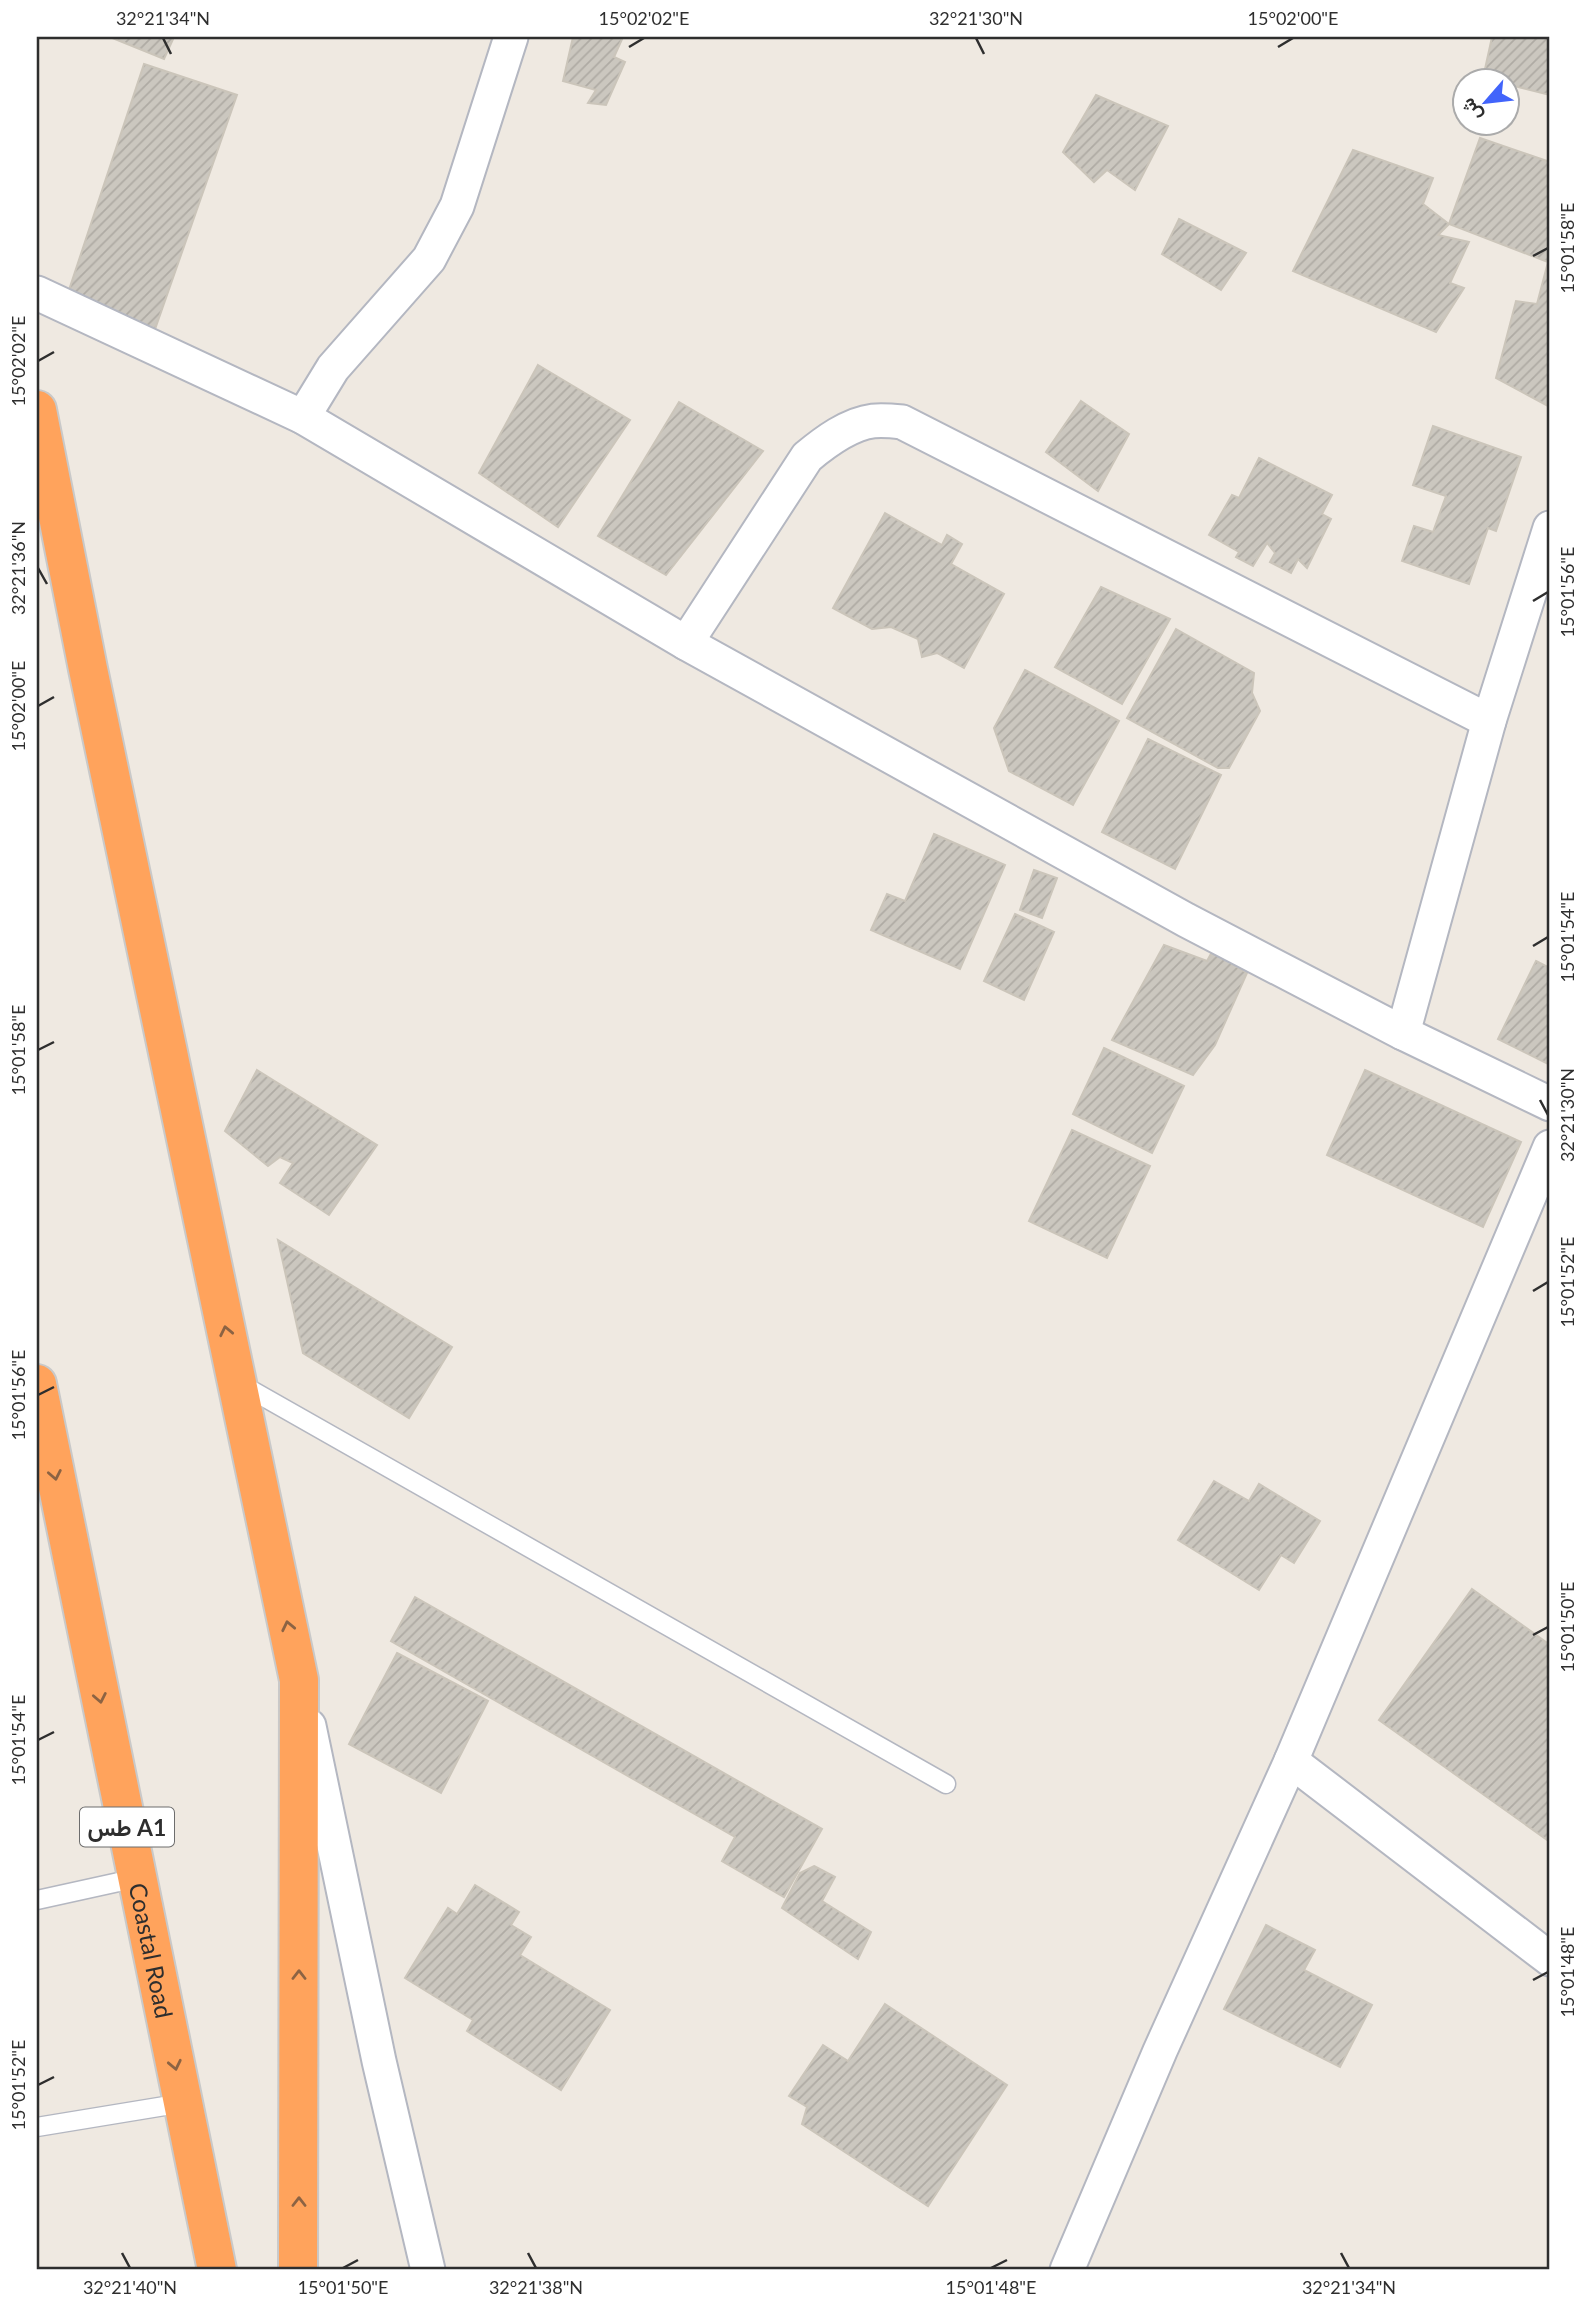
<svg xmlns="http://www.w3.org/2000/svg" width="1587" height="2307" font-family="Lato,Vazirmatn,sans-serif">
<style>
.building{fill:url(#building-hatch);stroke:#cbc5ba;stroke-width:2}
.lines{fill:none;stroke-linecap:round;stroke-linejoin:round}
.lane-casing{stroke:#b4b7c1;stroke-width:21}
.street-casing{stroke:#b4b7c1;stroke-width:37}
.highway-casing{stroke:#c9c9c9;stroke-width:42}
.lane{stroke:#fff;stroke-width:18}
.street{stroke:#fff;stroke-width:33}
.highway{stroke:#ffa35c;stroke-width:38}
.oneway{stroke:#8c6343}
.ticks{fill:none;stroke:#2e2e2e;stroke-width:2.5}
.labels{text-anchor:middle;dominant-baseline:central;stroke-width:7;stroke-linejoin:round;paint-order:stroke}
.shield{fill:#fff;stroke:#6d6d6d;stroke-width:2}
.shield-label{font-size:23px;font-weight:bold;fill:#2e2e2e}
.street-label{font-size:24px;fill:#2e2e2e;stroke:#fff}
.neatline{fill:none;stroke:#2e2e2e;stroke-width:2.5}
.ticks-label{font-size:18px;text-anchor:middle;fill:#2e2e2e}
</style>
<defs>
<pattern id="building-hatch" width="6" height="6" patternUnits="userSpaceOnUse" patternTransform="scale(1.75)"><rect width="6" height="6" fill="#cbc7bf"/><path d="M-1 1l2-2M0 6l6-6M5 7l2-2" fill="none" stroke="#afaba4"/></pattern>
</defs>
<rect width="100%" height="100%" fill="#efe9e1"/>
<g class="building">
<polygon points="110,37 174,37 164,59"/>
<polygon points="573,37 623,37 614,57 625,62 606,105 588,103 596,90 563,81"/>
<polygon points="1492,37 1550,37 1550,95 1506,84 1506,80 1483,78"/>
<polygon points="144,64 237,95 154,332 69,290"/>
<polygon points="1096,95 1168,126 1135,190 1107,170 1094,182 1063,152"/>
<polygon points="1480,138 1550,162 1550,407 1496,378 1516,301 1537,304 1548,262 1449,224"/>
<polygon points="1353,150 1433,178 1423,204 1449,224 1438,235 1469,242 1450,283 1464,288 1436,332 1293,271"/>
<polygon points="1179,219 1246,253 1221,290 1162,254"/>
<polygon points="538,365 630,420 558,527 479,473"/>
<polygon points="1081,401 1129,434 1098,491 1046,452"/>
<polygon points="679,402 763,451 666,575 598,536"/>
<polygon points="1433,426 1521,457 1496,531 1488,528 1469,584 1402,561 1414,526 1433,532 1446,496 1413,485"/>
<polygon points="1259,458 1332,495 1322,514 1331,519 1307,568 1298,559 1291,573 1270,562 1275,553 1267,543 1253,566 1236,557 1239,552 1209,535 1232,495 1239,498"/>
<polygon points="885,513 942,545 947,535 962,544 951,564 1004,594 964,668 937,653 922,657 918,639 891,627 872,629 833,608"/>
<polygon points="1101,587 1170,619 1122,704 1055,667"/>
<polygon points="1176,629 1254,673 1252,693 1260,711 1229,768 1218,768 1127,718"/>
<polygon points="1025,670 1119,721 1073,805 1009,771 994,728"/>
<polygon points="1148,739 1221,775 1175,869 1102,832"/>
<polygon points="934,834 1005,865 960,969 871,930 887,894 905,901"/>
<polygon points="1034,870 1057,878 1042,918 1020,910"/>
<polygon points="1015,914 1054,932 1024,1000 984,981"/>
<polygon points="1164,945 1207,961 1212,952 1247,973 1215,1045 1193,1075 1112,1040"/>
<polygon points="1536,961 1550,968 1550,1065 1498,1039"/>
<polygon points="1104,1048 1184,1086 1152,1153 1073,1114"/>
<polygon points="257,1070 377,1145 329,1215 280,1183 293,1163 280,1157 268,1166 225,1131"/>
<polygon points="1365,1070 1521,1142 1483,1227 1327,1155"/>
<polygon points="1072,1130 1150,1166 1107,1258 1029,1221"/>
<polygon points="278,1240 452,1347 409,1418 303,1353"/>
<polygon points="1214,1481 1249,1501 1259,1484 1320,1521 1294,1563 1281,1555 1259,1590 1178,1540"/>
<polygon points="1472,1589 1550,1645 1550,1842 1379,1720"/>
<polygon points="415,1597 822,1829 784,1897 722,1861 735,1837 391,1641"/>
<polygon points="397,1653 488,1701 441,1793 349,1744"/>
<polygon points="814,1866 835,1877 822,1901 871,1932 858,1959 782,1908 800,1873"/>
<polygon points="475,1885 519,1912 511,1925 531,1937 520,1955 610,2010 561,2090 467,2031 473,2020 405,1978 448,1908 457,1914"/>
<polygon points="1266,1925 1315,1950 1304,1970 1372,2005 1340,2067 1224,2009"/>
<polygon points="885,2004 1007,2085 928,2206 802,2124 807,2107 789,2096 823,2045 848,2061"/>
</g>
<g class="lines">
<g class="lane-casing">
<g id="lane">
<polyline points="239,1383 946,1784"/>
<polyline points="37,1900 137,1878"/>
<polyline points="37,2127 183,2103"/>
</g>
</g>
<g class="street-casing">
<g id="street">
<polyline points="37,293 303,417 686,643 1186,920 1403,1033 1550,1104"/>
<polyline points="303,417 333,368 429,259 457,206 511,37"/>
<path d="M686,643L807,457C825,442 849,424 873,421C882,420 893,421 902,422L1489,721"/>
<polyline points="1403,1033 1489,721 1550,528"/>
<polyline points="309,1726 379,2061 428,2270"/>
<polyline points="1291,1761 1550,1959"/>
<polyline points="1067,2270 1160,2051 1291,1761 1550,1147"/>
</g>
</g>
<g class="highway-casing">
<g id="highway">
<polyline points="37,410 88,669 299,1680 298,2270"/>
<path id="s1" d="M37,1384L217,2270"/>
</g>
</g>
<use href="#lane" class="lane"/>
<use href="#street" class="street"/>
<use href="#highway" class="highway"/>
</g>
<defs><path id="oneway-chevron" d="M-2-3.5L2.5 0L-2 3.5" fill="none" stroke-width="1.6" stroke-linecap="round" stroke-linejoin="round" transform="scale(1.75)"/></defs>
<g class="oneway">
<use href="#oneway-chevron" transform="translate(226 1331) rotate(-102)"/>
<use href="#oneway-chevron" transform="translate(55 1475) rotate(79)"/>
<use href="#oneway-chevron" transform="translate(288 1626) rotate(-102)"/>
<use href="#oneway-chevron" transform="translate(100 1698) rotate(79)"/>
<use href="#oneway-chevron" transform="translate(299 1975) rotate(-90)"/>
<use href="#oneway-chevron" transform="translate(175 2065) rotate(78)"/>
<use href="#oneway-chevron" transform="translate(299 2202) rotate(-90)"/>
</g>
<path class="ticks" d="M163,38L171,54M976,38L984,54M629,47L644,38M1278,47L1293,38M1533,256L1548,248M38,361L54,352M38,568L47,584M1533,601L1548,592M38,706L54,697M1533,946L1548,937M38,1050L54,1042M1540,1100L1548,1115M1533,1291L1548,1282M38,1395L54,1387M1533,1635L1548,1627M38,1740L54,1732M1533,1980L1548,1972M38,2085L54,2077M122,2253L130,2268M528,2253L536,2268M1341,2253L1349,2268M343,2268L358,2260M991,2268L1007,2260"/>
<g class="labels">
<rect class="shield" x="80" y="1807.5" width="94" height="39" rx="5"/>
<g class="shield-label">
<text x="127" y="1827">طس A1</text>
</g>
<g class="street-label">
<text stroke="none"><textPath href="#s1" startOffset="578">Coastal Road</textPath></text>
</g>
</g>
<rect width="1587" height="2307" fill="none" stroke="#ffffff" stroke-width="77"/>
<g transform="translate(1486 102) rotate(242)"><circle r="33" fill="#ffffff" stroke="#ababab" stroke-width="2"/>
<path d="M0-5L12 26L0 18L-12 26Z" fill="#4264fb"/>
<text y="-10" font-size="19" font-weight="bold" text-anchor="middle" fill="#2e2e2e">ش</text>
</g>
<rect x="38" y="38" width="1510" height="2230" class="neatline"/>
<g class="ticks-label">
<text x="163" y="25">32°21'34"N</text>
<text x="644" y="25">15°02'02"E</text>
<text x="976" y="25">32°21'30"N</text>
<text x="1293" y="25">15°02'00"E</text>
<text transform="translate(1568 248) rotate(-90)" y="6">15°01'58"E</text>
<text transform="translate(19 361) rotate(-90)" y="6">15°02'02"E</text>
<text transform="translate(19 568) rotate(-90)" y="6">32°21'36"N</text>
<text transform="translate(1568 592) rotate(-90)" y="6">15°01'56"E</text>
<text transform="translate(19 706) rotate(-90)" y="6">15°02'00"E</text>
<text transform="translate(1568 937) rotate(-90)" y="6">15°01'54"E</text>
<text transform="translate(19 1050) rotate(-90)" y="6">15°01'58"E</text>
<text transform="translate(1568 1115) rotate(-90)" y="6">32°21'30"N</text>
<text transform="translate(1568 1282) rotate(-90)" y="6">15°01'52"E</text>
<text transform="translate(19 1395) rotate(-90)" y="6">15°01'56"E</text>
<text transform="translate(1568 1627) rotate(-90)" y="6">15°01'50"E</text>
<text transform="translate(19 1740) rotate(-90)" y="6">15°01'54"E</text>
<text transform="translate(1568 1972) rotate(-90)" y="6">15°01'48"E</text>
<text transform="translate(19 2085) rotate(-90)" y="6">15°01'52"E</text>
<text x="130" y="2294">32°21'40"N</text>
<text x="343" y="2294">15°01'50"E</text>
<text x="536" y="2294">32°21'38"N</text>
<text x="991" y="2294">15°01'48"E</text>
<text x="1349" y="2294">32°21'34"N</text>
</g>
</svg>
